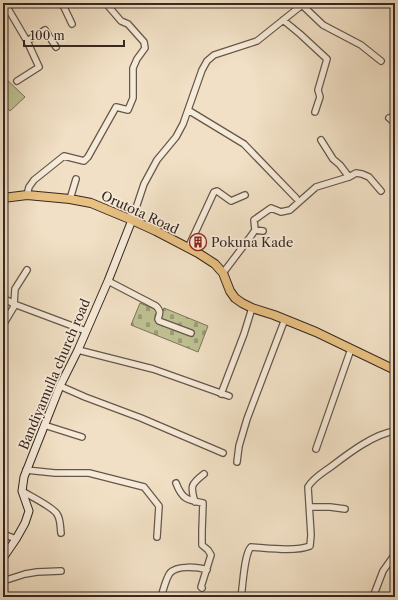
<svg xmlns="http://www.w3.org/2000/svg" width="398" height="600" font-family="'Libre Caslon Text',serif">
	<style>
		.green { fill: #bec192; stroke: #7b745a }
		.cemetery { fill: url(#cemetery-stones); stroke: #7b745a }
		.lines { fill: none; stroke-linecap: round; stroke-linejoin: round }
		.street-casing { stroke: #66564a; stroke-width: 8 }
		.secondary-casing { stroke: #382821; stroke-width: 9 }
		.primary-casing { stroke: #382821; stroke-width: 10 }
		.street { stroke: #f6ebd9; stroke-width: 5.5 }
		.secondary { stroke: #f6ebd9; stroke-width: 7 }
		.primary { stroke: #e8c082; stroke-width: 8 }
		.labels { text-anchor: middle; stroke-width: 3.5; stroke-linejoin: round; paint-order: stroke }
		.street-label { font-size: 13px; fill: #382821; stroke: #f6ebd9 }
		.poi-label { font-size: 13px; fill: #382821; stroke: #f6ebd9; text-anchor: start }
	</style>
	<defs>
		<pattern id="cemetery-stones" width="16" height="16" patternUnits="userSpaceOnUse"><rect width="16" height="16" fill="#bec192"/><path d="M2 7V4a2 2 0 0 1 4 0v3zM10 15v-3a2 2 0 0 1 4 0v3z" fill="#9b9d77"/></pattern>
	</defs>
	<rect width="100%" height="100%" fill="#f1e0c5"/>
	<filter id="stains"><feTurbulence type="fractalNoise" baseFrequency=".005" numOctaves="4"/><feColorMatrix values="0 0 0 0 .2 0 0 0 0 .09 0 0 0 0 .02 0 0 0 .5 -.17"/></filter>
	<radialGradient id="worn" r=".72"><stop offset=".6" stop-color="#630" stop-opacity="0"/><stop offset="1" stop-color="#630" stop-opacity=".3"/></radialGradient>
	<path class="green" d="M3,76L25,97L10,111L3,104Z"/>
	<path class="cemetery" d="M140,303L162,312L164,308L208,326L198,352L131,325Z"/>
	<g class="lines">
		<g class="street-casing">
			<path id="street" d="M62,3L72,24
				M302,5L323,25L361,45L381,61
				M7,7L27,41L39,67L17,81
				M3,8L14,3
				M283,20L300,34L327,59L318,90L320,97L315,112
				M27,41L45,30L56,47
				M188,110L244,144L296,198
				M389,118L395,123
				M321,140L333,159L340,165L349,177
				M27,195L29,187L34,180L64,156L84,161L88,157L116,107L128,110L133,98V68L137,59L145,48L144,42L128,24L121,21L109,7L113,3
				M70,199L76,179
				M132,220L144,184L157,160L176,137L183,124L202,70L207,61L214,55L257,41L302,5L307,3
				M255,230L263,231
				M188,248L214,192L217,191L231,201L245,195
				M27,270L15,289L14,304L86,331
				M223,273L251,236L255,230L254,220L271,208L281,212L290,210L316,187L349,177L356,173L362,174L369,177L381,191
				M108,281L156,306C161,311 160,313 158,319L159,321L191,333
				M3,298L14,304
				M3,325L15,305
				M78,350L153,369L229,396
				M60,386L85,397L141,418L223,453
				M221,394L244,334L252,308
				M44,425L82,437
				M316,449L351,349
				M237,462L239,446L247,419L285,319
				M26,470L55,473H89L144,487L159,506L157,537
				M176,483C182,499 187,500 203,503L202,531V545L208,550L211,555L201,587L202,588
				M22,491C30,496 53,507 57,514C61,520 60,527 61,533
				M195,502C190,486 191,484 204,474
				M310,507H330L345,509
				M3,534L16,539
				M3,581L25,574L37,572L61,571
				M161,597C163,591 166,578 170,573C177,565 198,567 207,570
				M241,597C243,586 244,554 251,547C267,548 295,552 310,546L311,535L308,487C313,478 324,472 332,466C349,453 374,434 395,431
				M373,597L383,571L395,554"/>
		</g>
		<g class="secondary-casing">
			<path id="secondary" d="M3,558L16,539L25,523L29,511L22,491L24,477L60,386L78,350L108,281L132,220"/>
		</g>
		<g class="primary-casing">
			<path id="primary" d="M3,198L27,195L70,199L91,203L132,220L156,231L198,253L215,264L223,273L230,291L235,298L242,303L252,308L274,315L316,332L395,370"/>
		</g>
		<use href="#street" class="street"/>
		<use href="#secondary" class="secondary"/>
		<use href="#primary" class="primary"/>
	</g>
	<defs>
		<g id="building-ring" transform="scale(0.9)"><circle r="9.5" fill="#f6ebd9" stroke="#8f2418" stroke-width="1.5"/><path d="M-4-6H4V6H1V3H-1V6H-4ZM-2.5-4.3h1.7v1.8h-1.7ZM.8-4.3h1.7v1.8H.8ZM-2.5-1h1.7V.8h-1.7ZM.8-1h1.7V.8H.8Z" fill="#8f2418"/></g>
	</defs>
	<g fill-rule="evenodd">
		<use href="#building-ring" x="198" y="242"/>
	</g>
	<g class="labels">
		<g class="street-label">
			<text transform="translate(140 212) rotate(25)" y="5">Orutota Road</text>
			<text transform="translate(54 374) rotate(-67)" y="5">Bandiyamulla church road</text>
		</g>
		<g class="poi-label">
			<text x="211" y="247">Pokuna Kade</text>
		</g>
	</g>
	<rect width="398" height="600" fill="none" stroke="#f1e0c5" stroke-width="16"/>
	<rect x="4" y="4" width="390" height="592" fill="none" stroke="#382821" stroke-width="2"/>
	<rect x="8" y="8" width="382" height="584" fill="none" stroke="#382821"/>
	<path d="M24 40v6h100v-6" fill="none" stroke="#382821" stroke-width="2"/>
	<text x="30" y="40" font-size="12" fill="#382821" stroke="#f6ebd9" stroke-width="3" paint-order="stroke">100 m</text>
	<rect width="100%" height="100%" filter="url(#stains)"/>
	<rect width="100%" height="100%" fill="url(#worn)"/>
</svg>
